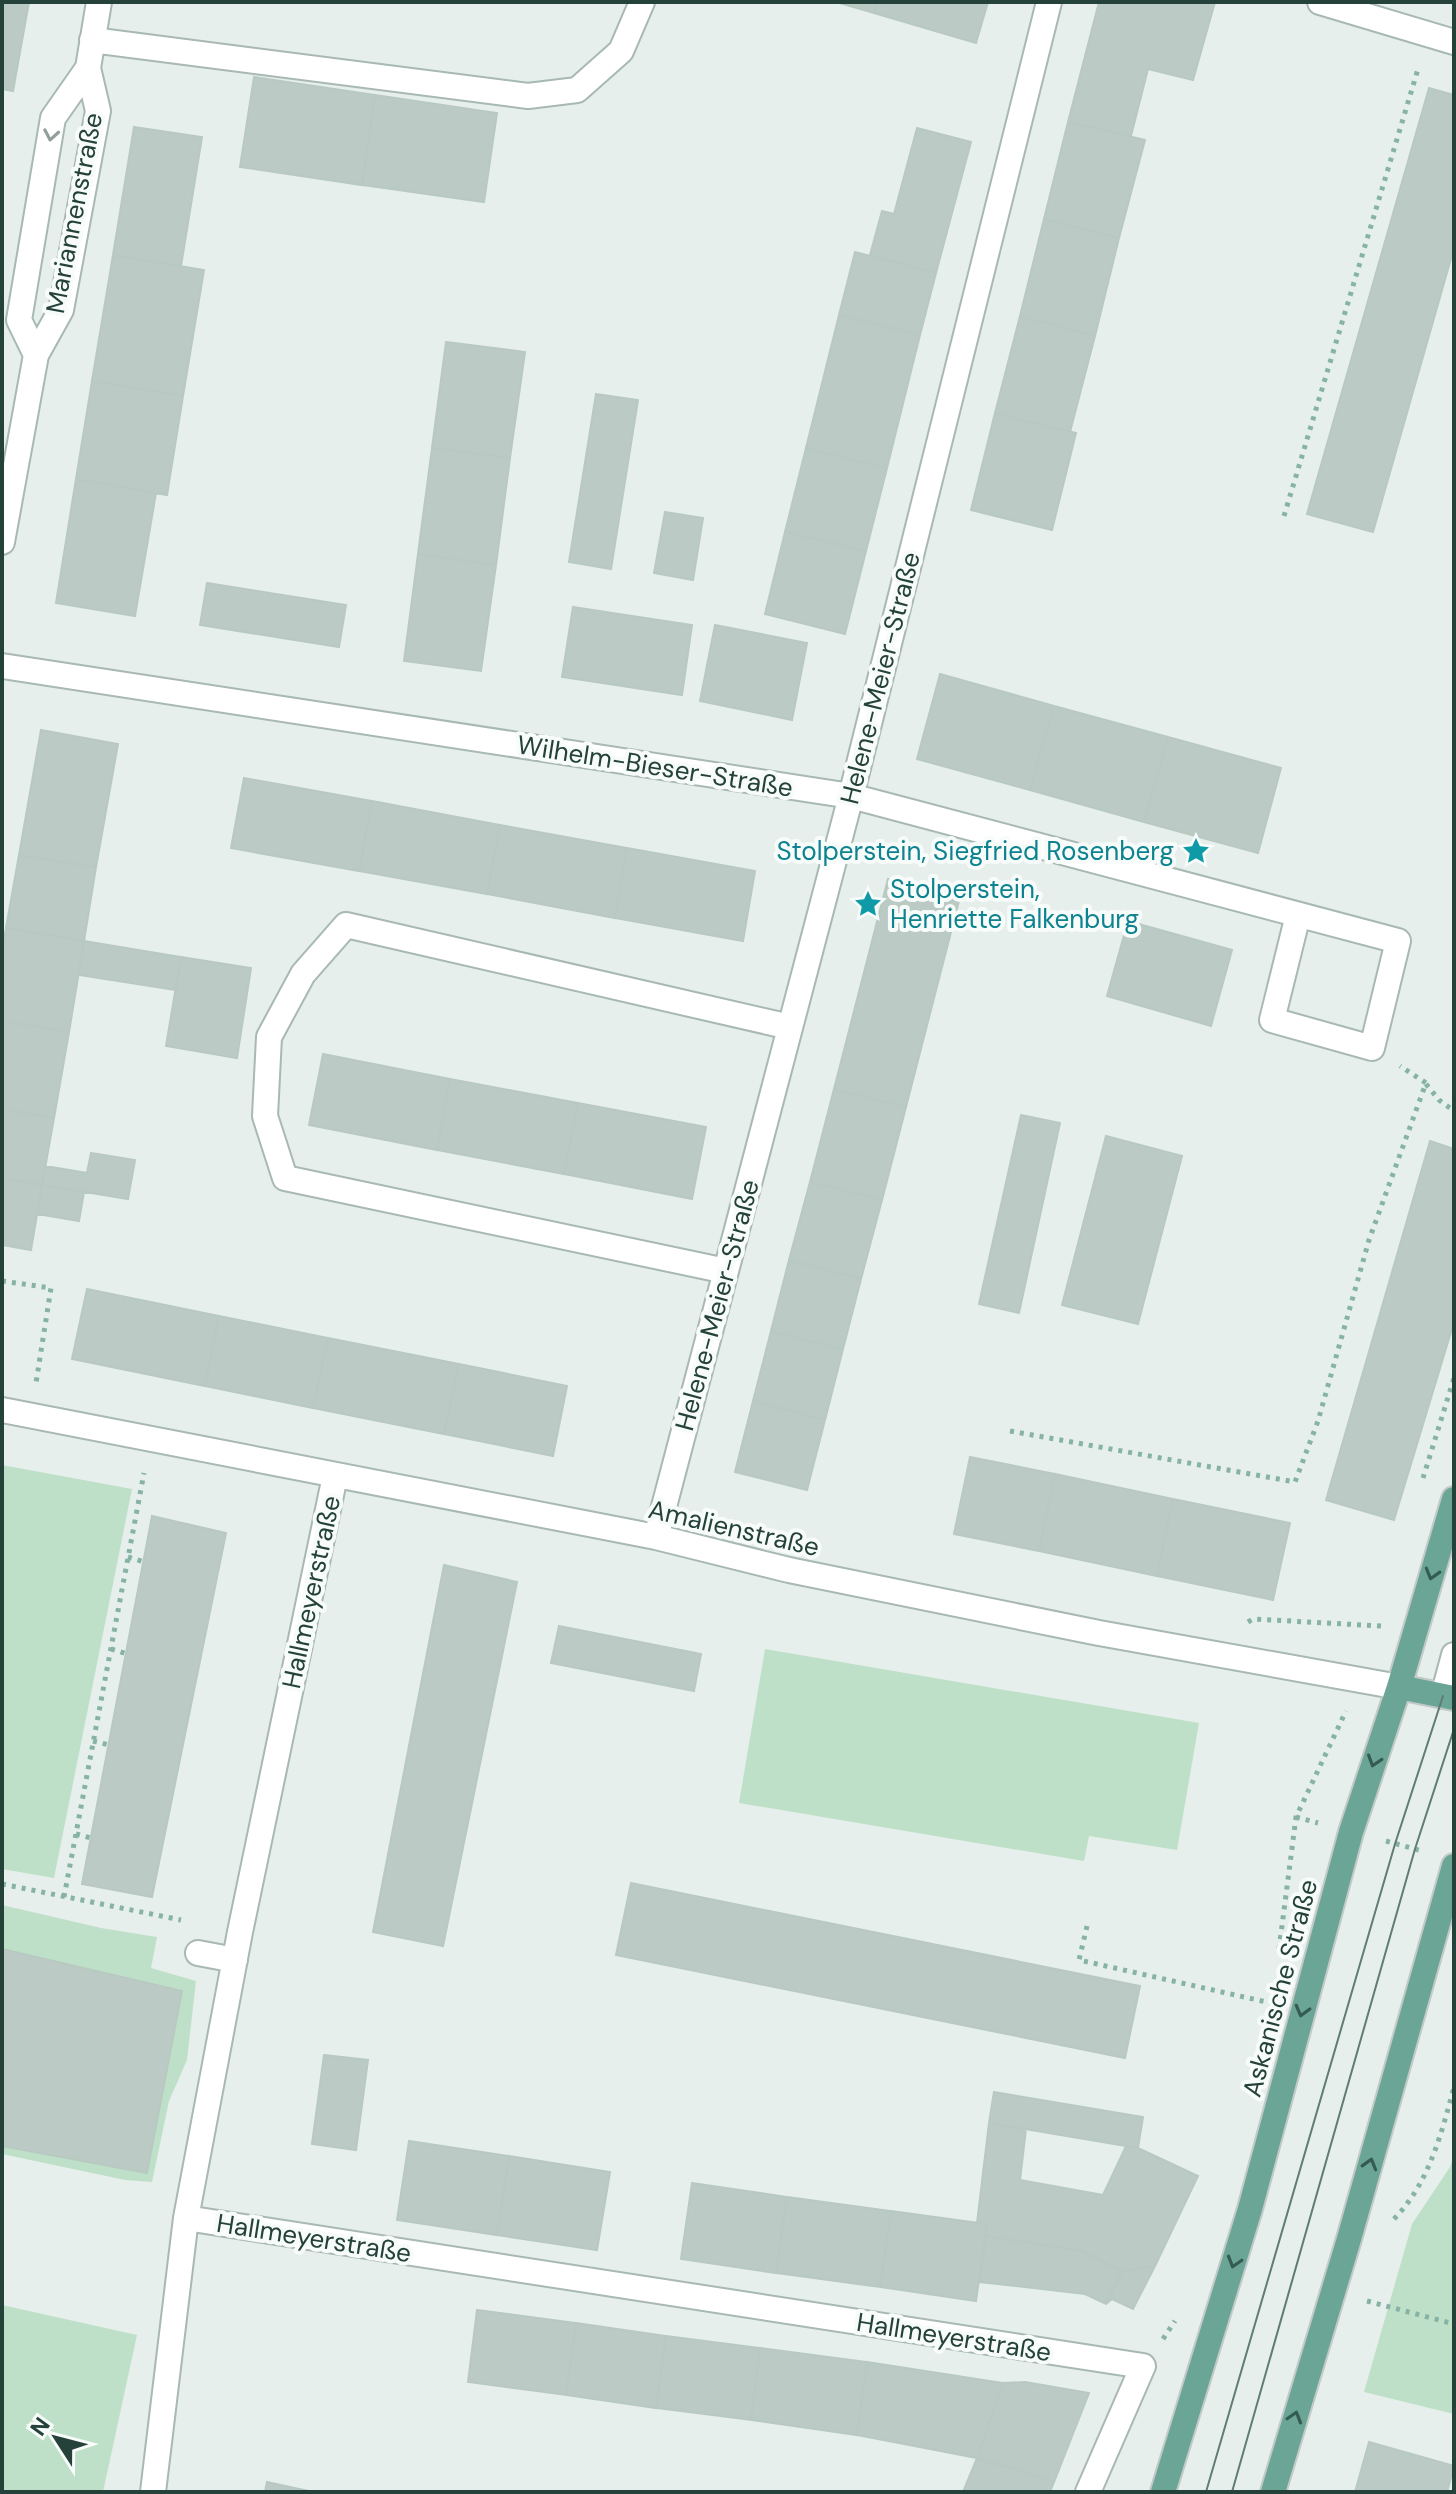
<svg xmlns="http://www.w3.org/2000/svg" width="1456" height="2494" font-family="'DM Sans',sans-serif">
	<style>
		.green { fill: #bfe0c8 }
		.building { fill: #bbcac4; stroke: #b8c9c2; stroke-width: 2 }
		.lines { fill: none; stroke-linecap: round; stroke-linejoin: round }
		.minor-casing { stroke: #a8b8b2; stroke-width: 28 }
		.major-casing { stroke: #c2cac8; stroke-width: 28 }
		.path { stroke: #86b3a5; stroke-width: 5; stroke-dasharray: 4 6; stroke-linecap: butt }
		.minor { stroke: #fff; stroke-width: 24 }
		.major { stroke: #6aa596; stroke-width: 24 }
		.tram { stroke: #5f7d75; stroke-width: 2 }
		.oneway { stroke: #92a09c }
		.oneway2 { stroke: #365b51 }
		.labels { text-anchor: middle; stroke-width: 8; stroke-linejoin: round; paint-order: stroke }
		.street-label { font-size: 26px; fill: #24423a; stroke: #f7fbf9 }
		.culture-label { font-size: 26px; fill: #0d838f; stroke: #f7fbf9; text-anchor: end }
	</style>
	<rect width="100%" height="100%" fill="#e6efeb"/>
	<path class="green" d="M2,1465L132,1489L54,1878L2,1869Z
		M765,1649L1199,1723L1177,1850L1089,1836L1084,1861L739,1803Z
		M2,1905L101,1928L157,1937L151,1968L196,1981L187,2060L169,2101L152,2182L125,2180L2,2154Z
		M1454,2156V2414L1364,2392L1412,2224L1450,2167Z
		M2,2305L137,2335L103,2492H2Z"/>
	<path class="building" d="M2,2H29L13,91L2,89Z
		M836,2H877L874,13Z
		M877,2H988L976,43L874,13Z
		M1099,2H1215L1193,80L1148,69L1131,136L1068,122Z
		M254,77L375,95L362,185L240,167Z
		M1429,88L1454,95V248L1373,532L1307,514Z
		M375,95L497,113L484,202L362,185Z
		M1068,122L1145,140L1119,238L1044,219Z
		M134,127L202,137L181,266L113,255Z
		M917,128L971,142L936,273L870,255L882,211L894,214Z
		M1044,219L1119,238L1095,336L1020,316Z
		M855,252L936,273L920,335L839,315Z
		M113,255L204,270L183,396L92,381Z
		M839,315L920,335L887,468L806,448Z
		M1020,316L1095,336L1070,432L995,413Z
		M446,342L525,352L510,458L432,448Z
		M92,381L183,396L167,495L76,479Z
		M596,394L638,400L611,569L569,562Z
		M995,413L1076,433L1052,530L971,510Z
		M432,448L510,458L496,565L418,554Z
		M806,448L887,468L866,551L785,532Z
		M76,479L156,493L135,616L56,603Z
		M665,512L703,518L693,580L654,573Z
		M785,532L866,551L845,634L765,614Z
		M418,554L496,565L481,671L404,661Z
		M207,583L346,605L339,647L200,625Z
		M573,607L692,625L682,695L562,677Z
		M715,625L807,643L792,720L700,701Z
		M940,674L1054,706L1030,790L917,759Z
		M1054,706L1168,737L1144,822L1030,790Z
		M41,730L118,744L96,867L19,855Z
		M1168,737L1281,768L1258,853L1144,822Z
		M244,778L372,801L359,871L231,848Z
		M372,801L500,825L487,894L359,871Z
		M500,825L627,848L615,918L487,894Z
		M627,848L755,871L743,941L615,918Z
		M19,855L96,867L84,941L6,928Z
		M888,879L960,897L906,1107L834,1089Z
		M1128,921L1232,950L1211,1026L1107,996Z
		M6,928L84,941L69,1032L2,1021V952Z
		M84,941L181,957L176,990L79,975Z
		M181,957L251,968L237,1058L166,1046Z
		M2,1021L69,1032L54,1118L2,1109Z
		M323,1054L450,1079L437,1150L309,1125Z
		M450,1079L578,1103L564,1174L437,1150Z
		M834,1089L906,1107L882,1200L810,1182Z
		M578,1103L706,1127L692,1199L564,1174Z
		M2,1109L54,1118L42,1185L2,1178Z
		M1021,1115L1060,1123L1019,1313L979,1304Z
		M1106,1136L1182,1156L1138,1324L1062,1305Z
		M1430,1141L1454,1149V1322L1394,1520L1326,1500Z
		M91,1153L135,1160L128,1199L42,1185L45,1166L87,1173Z
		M2,1178L42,1185L31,1250L2,1245Z
		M810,1182L882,1200L861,1279L789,1260Z
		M42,1185L84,1192L79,1221L37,1214Z
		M789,1260L861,1279L843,1349L771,1331Z
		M87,1289L219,1316L205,1386L72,1359Z
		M219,1316L328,1338L313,1408L205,1386Z
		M771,1331L843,1349L825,1420L753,1401Z
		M328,1338L459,1364L444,1434L313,1408Z
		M459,1364L567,1386L553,1456L444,1434Z
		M753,1401L825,1420L807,1490L735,1472Z
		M970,1457L1055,1474L1039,1551L954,1534Z
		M1055,1474L1173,1499L1157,1576L1039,1551Z
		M1173,1499L1290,1523L1273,1600L1157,1576Z
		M152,1516L226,1533L152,1897L82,1884Z
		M444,1565L517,1582L443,1946L373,1932Z
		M559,1626L701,1654L694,1691L551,1663Z
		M631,1883L1140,1986L1125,2058L616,1955Z
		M2,1949L182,1991L147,2173L2,2146Z
		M324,2055L368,2060L356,2150L312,2144Z
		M994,2092L1143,2117L1138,2148L989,2123Z
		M989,2123L1026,2129L1020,2180L1103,2195L1126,2146L1138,2148L1198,2176L1155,2266L1122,2271L1081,2251L986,2236L987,2224L977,2223Z
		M409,2141L509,2156L497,2235L397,2220Z
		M509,2156L610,2172L597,2250L497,2235Z
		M692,2183L787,2197L776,2273L681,2259Z
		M787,2197L891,2211L880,2287L776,2273Z
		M891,2211L987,2224L976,2301L880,2287Z
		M986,2236L1081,2251L1122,2271L1106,2304L1085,2294L980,2282Z
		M1155,2266L1133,2309L1112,2299L1106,2304L1122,2271Z
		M477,2310L576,2323L566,2395L468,2382Z
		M576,2323L666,2336L656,2408L566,2395Z
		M666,2336L760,2348L751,2420L656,2408Z
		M760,2348L867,2362L857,2435L751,2420Z
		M867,2362L1003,2383L977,2458L857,2435Z
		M1025,2382L1089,2393L1054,2482L977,2458L1003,2383Z
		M1369,2442L1454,2466L1447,2492H1355Z
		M977,2458L1054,2482L1050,2492H963Z
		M267,2482L313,2492H265Z"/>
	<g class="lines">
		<g class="minor-casing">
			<path id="minor" d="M1320,2L1454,42
				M92,40L528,96L577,90L621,51L642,2
				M36,355L19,320L53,118L88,68
				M2,542L36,355L61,310L98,111L88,68L99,2
				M2,666L851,796L1398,941L1372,1048L1272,1020L1298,915
				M726,1271L285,1178L265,1116L269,1037L303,974L346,925L790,1027
				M2,1410L656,1537L789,1570L1099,1633L1399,1687
				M656,1537L851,796L1049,2
				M1443,1696L1454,1655
				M198,1953L235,1960
				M186,2218L1143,2366L1088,2492
				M153,2492L186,2218L240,1932L335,1476"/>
		</g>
		<g class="major-casing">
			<path id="major" d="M1399,1687L1454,1698
				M1163,2492L1250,2209L1351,1832L1399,1687L1454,1499
				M1273,2492L1349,2239L1454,1866"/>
		</g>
		<path class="path" d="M1284,516L1418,69
			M1426,1084L1439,1100L1454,1111
			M2,1281L51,1288L36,1383
			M1010,1431L1295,1482L1318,1421L1369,1240L1426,1083L1400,1066
			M1423,1478L1454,1378
			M128,1557L144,1562
			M1248,1622L1253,1619L1381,1626
			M111,1649L127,1654
			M93,1741L109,1745
			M1296,1817L1318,1823
			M76,1834L91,1838
			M1386,1841L1422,1851
			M2,1884L181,1920
			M64,1897L144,1473
			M1087,1926L1079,1960L1271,2003
			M1279,1949L1296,1817L1346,1711
			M1394,2219C1429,2183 1441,2135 1454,2087
			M1367,2301L1454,2324
			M1163,2339L1175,2321"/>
		<use href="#minor" class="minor"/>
		<use href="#major" class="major"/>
		<path class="tram" d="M1206,2492L1395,1844L1443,1696
			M1232,2492L1415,1849L1454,1729"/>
	</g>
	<defs><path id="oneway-chevron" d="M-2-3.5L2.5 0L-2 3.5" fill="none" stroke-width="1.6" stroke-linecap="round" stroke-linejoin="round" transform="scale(2)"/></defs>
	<use class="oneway" href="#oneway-chevron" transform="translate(51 135) rotate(100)"/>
	<g class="oneway2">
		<use href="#oneway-chevron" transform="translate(1432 1574) rotate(106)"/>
		<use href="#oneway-chevron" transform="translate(1374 1761) rotate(108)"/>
		<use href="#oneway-chevron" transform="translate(1302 2011) rotate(105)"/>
		<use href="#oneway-chevron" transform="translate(1370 2164) rotate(-74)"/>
		<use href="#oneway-chevron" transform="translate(1234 2262) rotate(107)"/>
		<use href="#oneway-chevron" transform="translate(1295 2417) rotate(-73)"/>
	</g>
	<defs>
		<g id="sight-bare" transform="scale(2.16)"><path d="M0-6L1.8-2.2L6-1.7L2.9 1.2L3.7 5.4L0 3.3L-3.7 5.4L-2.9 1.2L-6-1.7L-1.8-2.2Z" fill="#0f9aa8" stroke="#f7fbf9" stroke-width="2.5" paint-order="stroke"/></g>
	</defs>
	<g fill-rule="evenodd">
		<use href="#sight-bare" x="1196" y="851"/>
		<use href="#sight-bare" x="868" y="904"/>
	</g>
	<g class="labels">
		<g class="street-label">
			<text transform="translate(74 213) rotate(-79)" y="9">Mariannenstraße</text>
			<text transform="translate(880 678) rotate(-76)" y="9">Helene-Meier-Straße</text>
			<text transform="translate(655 766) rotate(9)" y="9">Wilhelm-Bieser-Straße</text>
			<text transform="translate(717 1305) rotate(-75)" y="9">Helene-Meier-Straße</text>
			<text transform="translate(734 1528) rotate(13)" y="9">Amalienstraße</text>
			<text transform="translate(311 1592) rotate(-78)" y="9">Hallmeyerstraße</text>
			<text transform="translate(1280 1988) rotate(-75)" y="9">Askanische Straße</text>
			<text transform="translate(314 2238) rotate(9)" y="9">Hallmeyerstraße</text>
			<text transform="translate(954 2337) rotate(9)" y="9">Hallmeyerstraße</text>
		</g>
		<g class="culture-label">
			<text x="1174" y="860">Stolperstein, Siegfried Rosenberg</text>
			<text x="890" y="898" text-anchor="start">Stolperstein,<tspan x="890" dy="30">Henriette Falkenburg</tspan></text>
		</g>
	</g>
	<rect width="1456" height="2494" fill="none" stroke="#24423a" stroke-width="8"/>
	<g transform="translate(56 2438) rotate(306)" stroke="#f7fbf9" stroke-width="6" paint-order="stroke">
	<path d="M0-6L14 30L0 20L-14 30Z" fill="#24423a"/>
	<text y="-12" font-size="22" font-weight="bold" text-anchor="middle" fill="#24423a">N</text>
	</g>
</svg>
